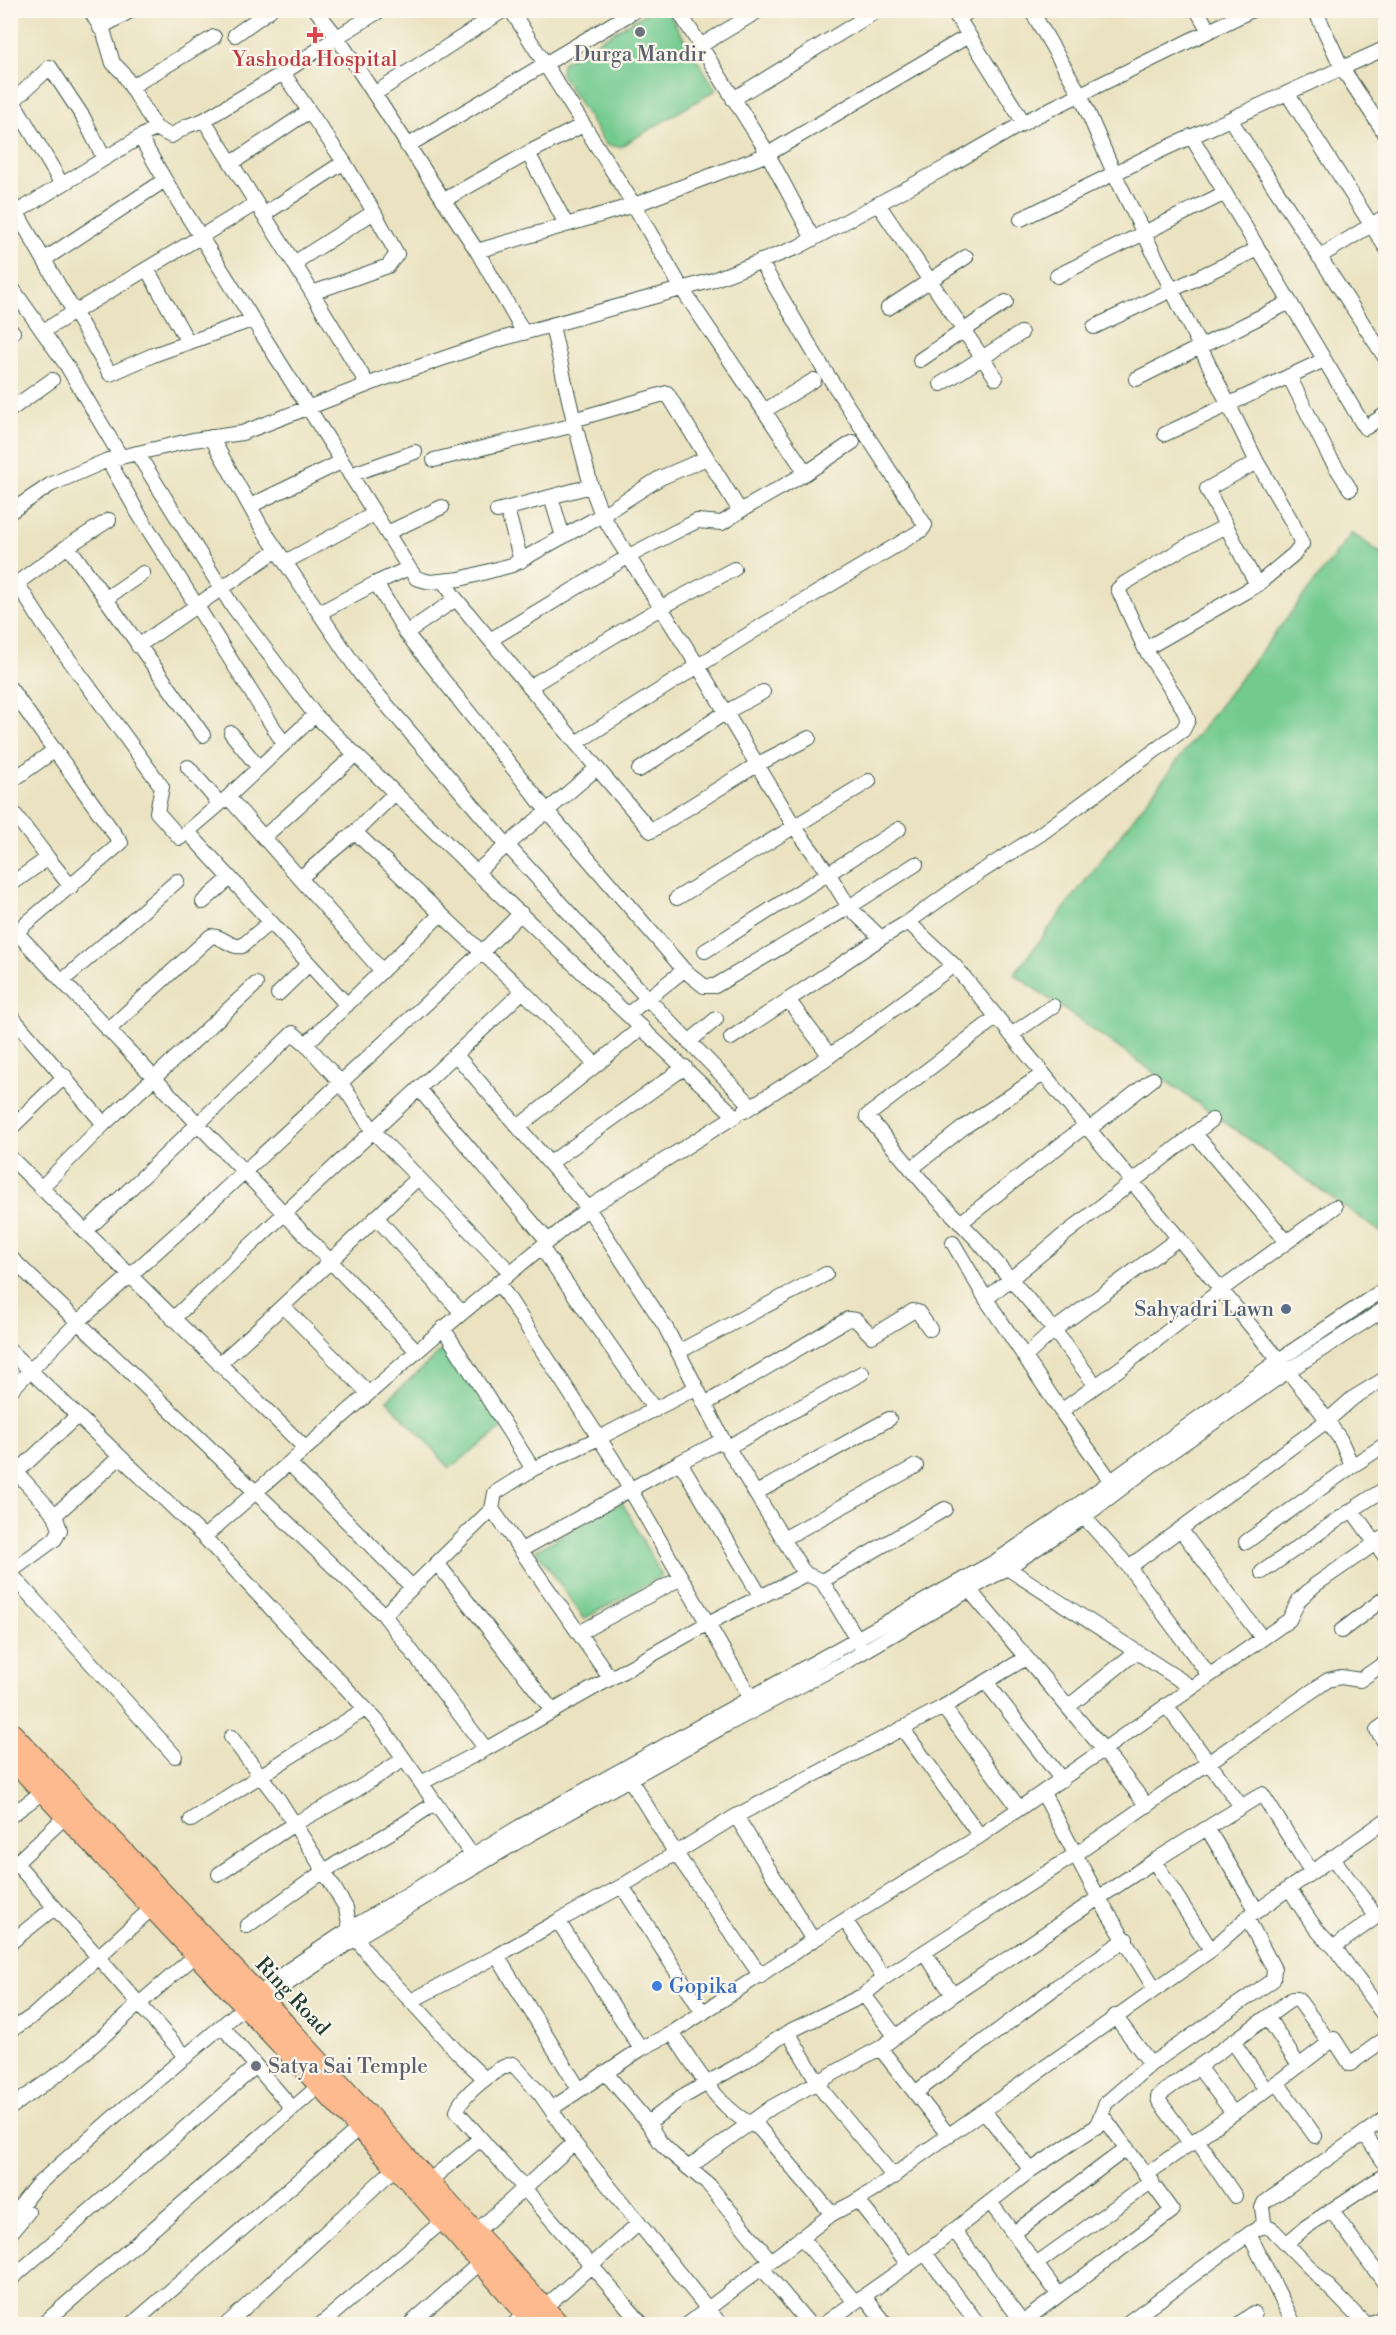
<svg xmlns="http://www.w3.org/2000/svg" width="1396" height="2335" font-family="'Libre Bodoni',serif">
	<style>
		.green { fill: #73ca8f; stroke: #498462; stroke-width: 1.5 }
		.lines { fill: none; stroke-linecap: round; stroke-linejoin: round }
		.minor-casing { stroke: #3d5649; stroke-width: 16 }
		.highway-casing { stroke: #3d5649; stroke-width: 22 }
		.minor { stroke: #fff; stroke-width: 14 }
		.highway { stroke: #fcba8e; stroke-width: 20 }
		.worship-dot { fill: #6b7280; stroke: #fbf7ec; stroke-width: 2 }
		.health-dot { fill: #e0444e; stroke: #fbf7ec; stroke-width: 2 }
		.service-dot { fill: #5c6f8a; stroke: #fbf7ec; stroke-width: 2 }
		.shop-dot { fill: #3f7fe0; stroke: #fbf7ec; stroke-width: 2 }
		.labels { text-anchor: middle; stroke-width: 4.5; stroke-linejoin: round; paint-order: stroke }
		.worship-label { font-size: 21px; fill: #5b616d; stroke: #fbf7ec }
		.health-label { font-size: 21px; fill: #be3a42; stroke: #fbf7ec }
		.service-label { font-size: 21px; fill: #4e5e75; stroke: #fbf7ec; text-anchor: end }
		.shop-label { font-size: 21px; fill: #366cbe; stroke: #fbf7ec; text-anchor: start }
		.street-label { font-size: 21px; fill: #1f3d34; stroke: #fbf7ec }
	</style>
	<rect width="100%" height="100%" fill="#fbf7ec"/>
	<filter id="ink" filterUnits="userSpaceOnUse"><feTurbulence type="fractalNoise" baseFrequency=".0167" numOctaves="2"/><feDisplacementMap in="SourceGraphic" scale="12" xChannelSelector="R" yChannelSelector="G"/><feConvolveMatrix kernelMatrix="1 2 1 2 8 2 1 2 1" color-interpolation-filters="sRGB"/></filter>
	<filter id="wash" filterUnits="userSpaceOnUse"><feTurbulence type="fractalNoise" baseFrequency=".008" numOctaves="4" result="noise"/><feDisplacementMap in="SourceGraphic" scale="24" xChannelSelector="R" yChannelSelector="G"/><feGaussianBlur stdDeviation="1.35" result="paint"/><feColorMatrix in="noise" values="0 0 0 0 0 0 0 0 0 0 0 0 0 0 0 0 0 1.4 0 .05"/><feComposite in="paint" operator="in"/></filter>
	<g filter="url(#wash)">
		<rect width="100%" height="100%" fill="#eae2c0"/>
		<path class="green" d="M649,11H667L716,90L620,147L606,145L561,74L562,63Z
			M1352,533L1385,556V1235L1014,974Z
			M448,1345L504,1427L450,1468L387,1400Z
			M622,1502L662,1576L584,1619L536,1550Z"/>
	</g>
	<g filter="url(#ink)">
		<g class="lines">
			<g class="minor-casing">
				<path id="minor" d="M90,10L104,33L113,63L123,73L156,128
					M381,10L337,37L477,251L524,333
					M511,10L634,205L682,289L806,473L740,511L667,393L573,420
					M678,10L764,147L813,239
					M953,10L1024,123
					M1197,10L1209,31
					M1315,10L1342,68L1386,135
					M958,19L971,10
					M100,28L132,10
					M235,35L270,10
					M700,46L760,10
					M283,73L337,37L316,10
					M131,87L214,37
					M1287,93L1386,248
					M374,94L504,10
					M733,99L878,10
					M13,101L61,183
					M10,104L50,67L83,117L104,158
					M1230,119L1386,359
					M1191,136L1365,428L1386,414
					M140,137L156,128L171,136L187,126L204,120L294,263L374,212L344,162L283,73L204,120
					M407,146L636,10
					M528,153L566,224
					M232,163L309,111
					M444,200L528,153L583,125
					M10,201L110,374L153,355L252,320
					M878,204L996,378
					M17,212L140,137L165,180
					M263,215L344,162
					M1021,219L1162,150L1386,48
					M477,251L634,205L768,154L968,36
					M1319,257L1386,216
					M45,259L165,180L409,568L376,583
					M294,263L368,385
					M147,269L188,342
					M1057,276L1225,193
					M10,285L67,366L121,457
					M312,293L388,266L397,254L374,212
					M888,308L966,257
					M552,326L573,417L591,486L602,515L698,666L794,826L828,873L849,907L881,938L908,922L954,965L1319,1409L1340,1439L1352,1466L1386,1444
					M1094,327L1258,249
					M43,331L255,204
					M10,333L13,332
					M920,360L1006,302
					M1289,376L1329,456L1350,489
					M1136,379L1290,302
					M941,384L1021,333
					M10,410L52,380
					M764,411L814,380
					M1165,434L1324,360
					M211,437L262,528L361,675L507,845L647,998L752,1106
					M137,453L231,604L315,715L476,872L735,1116L588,1208L456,1055
					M108,460L138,513L284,744
					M434,460L575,425
					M1257,462L1292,522L1302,544L1294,554L1257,585
					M806,473L853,442
					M350,475L415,452
					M551,497L563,537
					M250,506L341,462
					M507,509L521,561
					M497,511L591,486
					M10,512L50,485L108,460L193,440L242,433L380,380L497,340L710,281L798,247L952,164L1032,118L1252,10
					M387,533L442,507
					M68,546L109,520
					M285,562L374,514
					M409,568L416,578L430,582L460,579L512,565L602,515L660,478L707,458
					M443,581L456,599L597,768L476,872
					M105,599L143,573
					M319,613L376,583L406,633L547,811L684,970L704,986H715L849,907L916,864
					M406,633L456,599
					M490,640L629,556L673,533L697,521L722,523L740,511
					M138,646L277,550
					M1145,649L1118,589L1125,583L1185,547L1226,526
					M529,687L662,607L734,569
					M10,688L121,843L16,932
					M231,733L259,768
					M203,735L68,546L17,583L43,624L162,787L157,812L180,838L228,797L382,971
					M576,743L768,622L922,530L925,525L823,368L760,261
					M188,767L220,804
					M597,768L651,831L758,764L809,738
					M639,770L726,712L763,692
					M10,782L55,750
					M395,793L355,832L441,914L306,1044L341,1083L374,1132L510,1272
					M228,797L315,715
					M10,808L48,858L10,885
					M188,832L347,1005
					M264,837L355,755
					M48,858L71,887
					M300,878L355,832
					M677,898L869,781
					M203,902L230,878
					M908,922L963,883L1039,835L1183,730L1188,720L1183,708L1145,649L1257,585L1207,489L1257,462L1114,173L1080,94L1031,10
					M10,935L16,932L197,1123L417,1351
					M705,951L899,829
					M62,981L177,881
					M523,991L596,1065L642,1027
					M278,994L309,964
					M789,1001L830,1056
					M628,1014L684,970
					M12,1017L104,1124L256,984
					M997,1017L867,1116L930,1191L978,1241L1054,1330L1096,1386
					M108,1030L211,936C223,936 230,948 242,946L270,922
					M1011,1035L1053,1006
					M731,1038L881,938
					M689,1042L716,1019
					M419,1089L548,1241
					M744,1111L824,1060L954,965
					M518,1127L596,1065
					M10,1129L65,1076
					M1088,1130L1153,1079
					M1195,1134L1287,1242
					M10,1157L305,1448
					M550,1163L685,1067
					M911,1169L964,1127L1043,1074
					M41,1188L104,1124
					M376,1217L462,1313
					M960,1223L1085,1126
					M85,1232L293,1033L306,1044
					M953,1243L986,1299L1061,1411
					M541,1247L655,1410
					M10,1257L384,1615L486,1749
					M498,1282L612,1458L756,1707
					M986,1299L1064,1235L1212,1120
					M284,1307L368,1393
					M173,1319C288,1208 407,1101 523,991L441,914
					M10,1351L204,1537
					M678,1352L826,1274
					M1026,1356L1054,1330L1179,1238
					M219,1364C287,1304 352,1240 418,1178
					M10,1391L78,1322L192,1220L482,952L521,913
					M705,1404L848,1319L856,1320L872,1336L913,1311L918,1312L930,1329
					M728,1447L862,1373
					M680,1462L723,1440
					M289,1463L412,1587
					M10,1465L55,1515L60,1530L55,1539L10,1572
					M533,1469L599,1438L696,1388
					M17,1472L77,1416
					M1110,1480L1061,1411L1122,1367L1222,1289L1335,1207
					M1386,1488L1352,1510L1386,1558
					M756,1493L889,1419
					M492,1509L610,1678
					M55,1515L120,1457
					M1084,1517L1129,1567L1209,1675
					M1180,1529L1262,1638
					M783,1539L916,1466
					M1246,1542L1352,1466
					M521,1550L680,1462L761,1597
					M437,1563L552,1710
					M1001,1564L1191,1687
					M1129,1567L1328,1420L1353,1398L1386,1378
					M1262,1572L1352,1510
					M10,1573L175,1756
					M822,1581L945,1509
					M965,1585L1104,1750L1147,1806
					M384,1615L492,1509L495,1493L533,1469L443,1328
					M1341,1631L1386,1597
					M579,1633L681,1578
					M986,1682L1062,1780
					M1166,1705L1241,1806
					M943,1707L1019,1808
					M1068,1707L1136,1652
					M1386,1723L1377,1730L1386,1745
					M902,1728L980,1836
					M231,1737L279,1800L324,1871L346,1908L350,1929L356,1938L378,1967L411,2001L497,1956
					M626,1773L675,1852L761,1976
					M421,1783L486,1749L708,1623L806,1574
					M1043,1793L1098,1897L1155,1989
					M10,1816L43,1792
					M736,1816L813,1940
					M191,1820L365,1709
					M1207,1828L1262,1794L1311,1871
					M1332,1857L1376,1916
					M477,1862L378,1722L204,1537L437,1334L588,1208L666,1328L723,1440L801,1568L806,1574L822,1581L862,1647
					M16,1863L66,1816
					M10,1868L16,1863L139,2004L196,1955
					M219,1874L294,1824L356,1790L404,1759
					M622,1886L703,2013
					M1289,1888C1303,1909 1314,1931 1334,1947L1386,2018
					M845,1920L884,1978
					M558,1921L622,1886L736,1816L943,1707L1026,1658
					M247,1926L324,1871L393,1831L435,1803
					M10,1943L54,1908
					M1334,1947L1386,1910
					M1211,1950L1154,1861L1207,1828L1257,1911
					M924,1952L953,1995
					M275,1992L356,1938L529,1835L728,1724L849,1660L1007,1568L1084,1517L1155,1463L1288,1371L1386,1308
					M864,1995L896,2037
					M411,2001L458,2053L485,2079
					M1115,2016L1151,2064L1273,1980L1274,1969L1247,1918
					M1268,2018L1299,2066
					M222,2026L256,2066
					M10,2031L34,2015L152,1908
					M788,2032L825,2094L894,2177
					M672,2033C696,2067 719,2112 759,2128L832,2214
					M1234,2043L1266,2090
					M880,2048L953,1995L1154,1861
					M1199,2068L1233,2113
					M605,2072L648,2123L681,2098L744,2062L788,2032L864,1995L884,1978L1076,1854L1328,1680L1341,1677L1360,1680L1386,1662
					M1277,2082L1315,2136
					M579,2089L497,1956L558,1921L641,2049
					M915,2093L1056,1987L1126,1939
					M10,2108L72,2064L139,2004L186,2057
					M551,2109L641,2049L672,2033L813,1940L980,1836L1289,1620L1299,1600L1315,1585L1386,1536
					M984,2111L1031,2170
					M648,2123L660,2142L672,2154L709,2185L770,2260
					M1096,2127L1106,2103L1151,2064
					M1364,2133L1386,2165
					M1197,2140L1235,2196
					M1191,2144L1159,2101L1158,2097L1162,2093L1292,1999H1297L1300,2002L1330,2043
					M688,2168L772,2107L880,2048L949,2136
					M1147,2174L1282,2079L1334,2039L1350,2064L1386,2038
					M429,2181L480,2139
					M859,2202L908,2264
					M990,2202L1059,2295
					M1331,2210L1386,2285
					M10,2219L36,2186L115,2116L287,1971L350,1929L519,1827L996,1561L1057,1520L1279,1360L1386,1288
					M1258,2228L1264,2222L1262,2208L1264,2203L1386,2118
					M954,2230L1024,2324
					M476,2232L574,2143
					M1014,2233L1127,2148
					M10,2234L28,2212
					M1249,2234L1294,2324
					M801,2237L855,2302
					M1286,2244L1306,2227L1386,2174
					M925,2253L978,2324
					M1036,2264L1152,2181
					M761,2267L809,2324
					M10,2280L256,2066L293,2109
					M864,2296L886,2324
					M544,2308L639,2223
					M43,2324L320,2085
					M132,2324L359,2128
					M227,2324L396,2167
					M321,2324L443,2221
					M410,2324L480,2263
					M514,2324L526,2314
					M642,2324L457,2111C460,2096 498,2066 513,2064L541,2095L574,2143L720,2324
					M688,2324L832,2214C863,2199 889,2181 915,2159L1211,1950L1247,1918L1386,1820
					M824,2324L925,2253L1031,2170L1106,2120L1172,2211L1020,2324
					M1126,2324L1249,2234C1258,2228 1264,2223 1274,2231L1365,2324
					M1239,2324L1254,2313
					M1370,2324L1386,2316"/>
			</g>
			<g class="highway-casing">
				<path id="highway" d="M10,1731L258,1994L559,2324
					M10,1757L396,2167L535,2324"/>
			</g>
			<use href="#minor" class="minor"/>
			<use href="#highway" class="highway"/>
		</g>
	</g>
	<g class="worship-dot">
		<circle cx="640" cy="32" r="6"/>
		<circle cx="256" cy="2066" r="6"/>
	</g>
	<path class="health-dot" d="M312 26h6v6h6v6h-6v6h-6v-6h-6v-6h6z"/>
	<circle class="service-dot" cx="1286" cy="1309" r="6"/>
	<circle class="shop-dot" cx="657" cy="1986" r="6"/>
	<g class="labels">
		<g class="worship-label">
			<text x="640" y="61">Durga Mandir</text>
			<text x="268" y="2073" text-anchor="start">Satya Sai Temple</text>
		</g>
		<g class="health-label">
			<text x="315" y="66">Yashoda Hospital</text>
		</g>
		<g class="service-label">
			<text x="1274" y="1316">Sahyadri Lawn</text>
		</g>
		<g class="shop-label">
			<text x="669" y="1993">Gopika</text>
		</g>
		<g class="street-label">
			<text transform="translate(293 1996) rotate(47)" y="7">Ring Road</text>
		</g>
	</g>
	<rect width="1396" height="2335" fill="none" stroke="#fbf7ec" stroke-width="36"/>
</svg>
